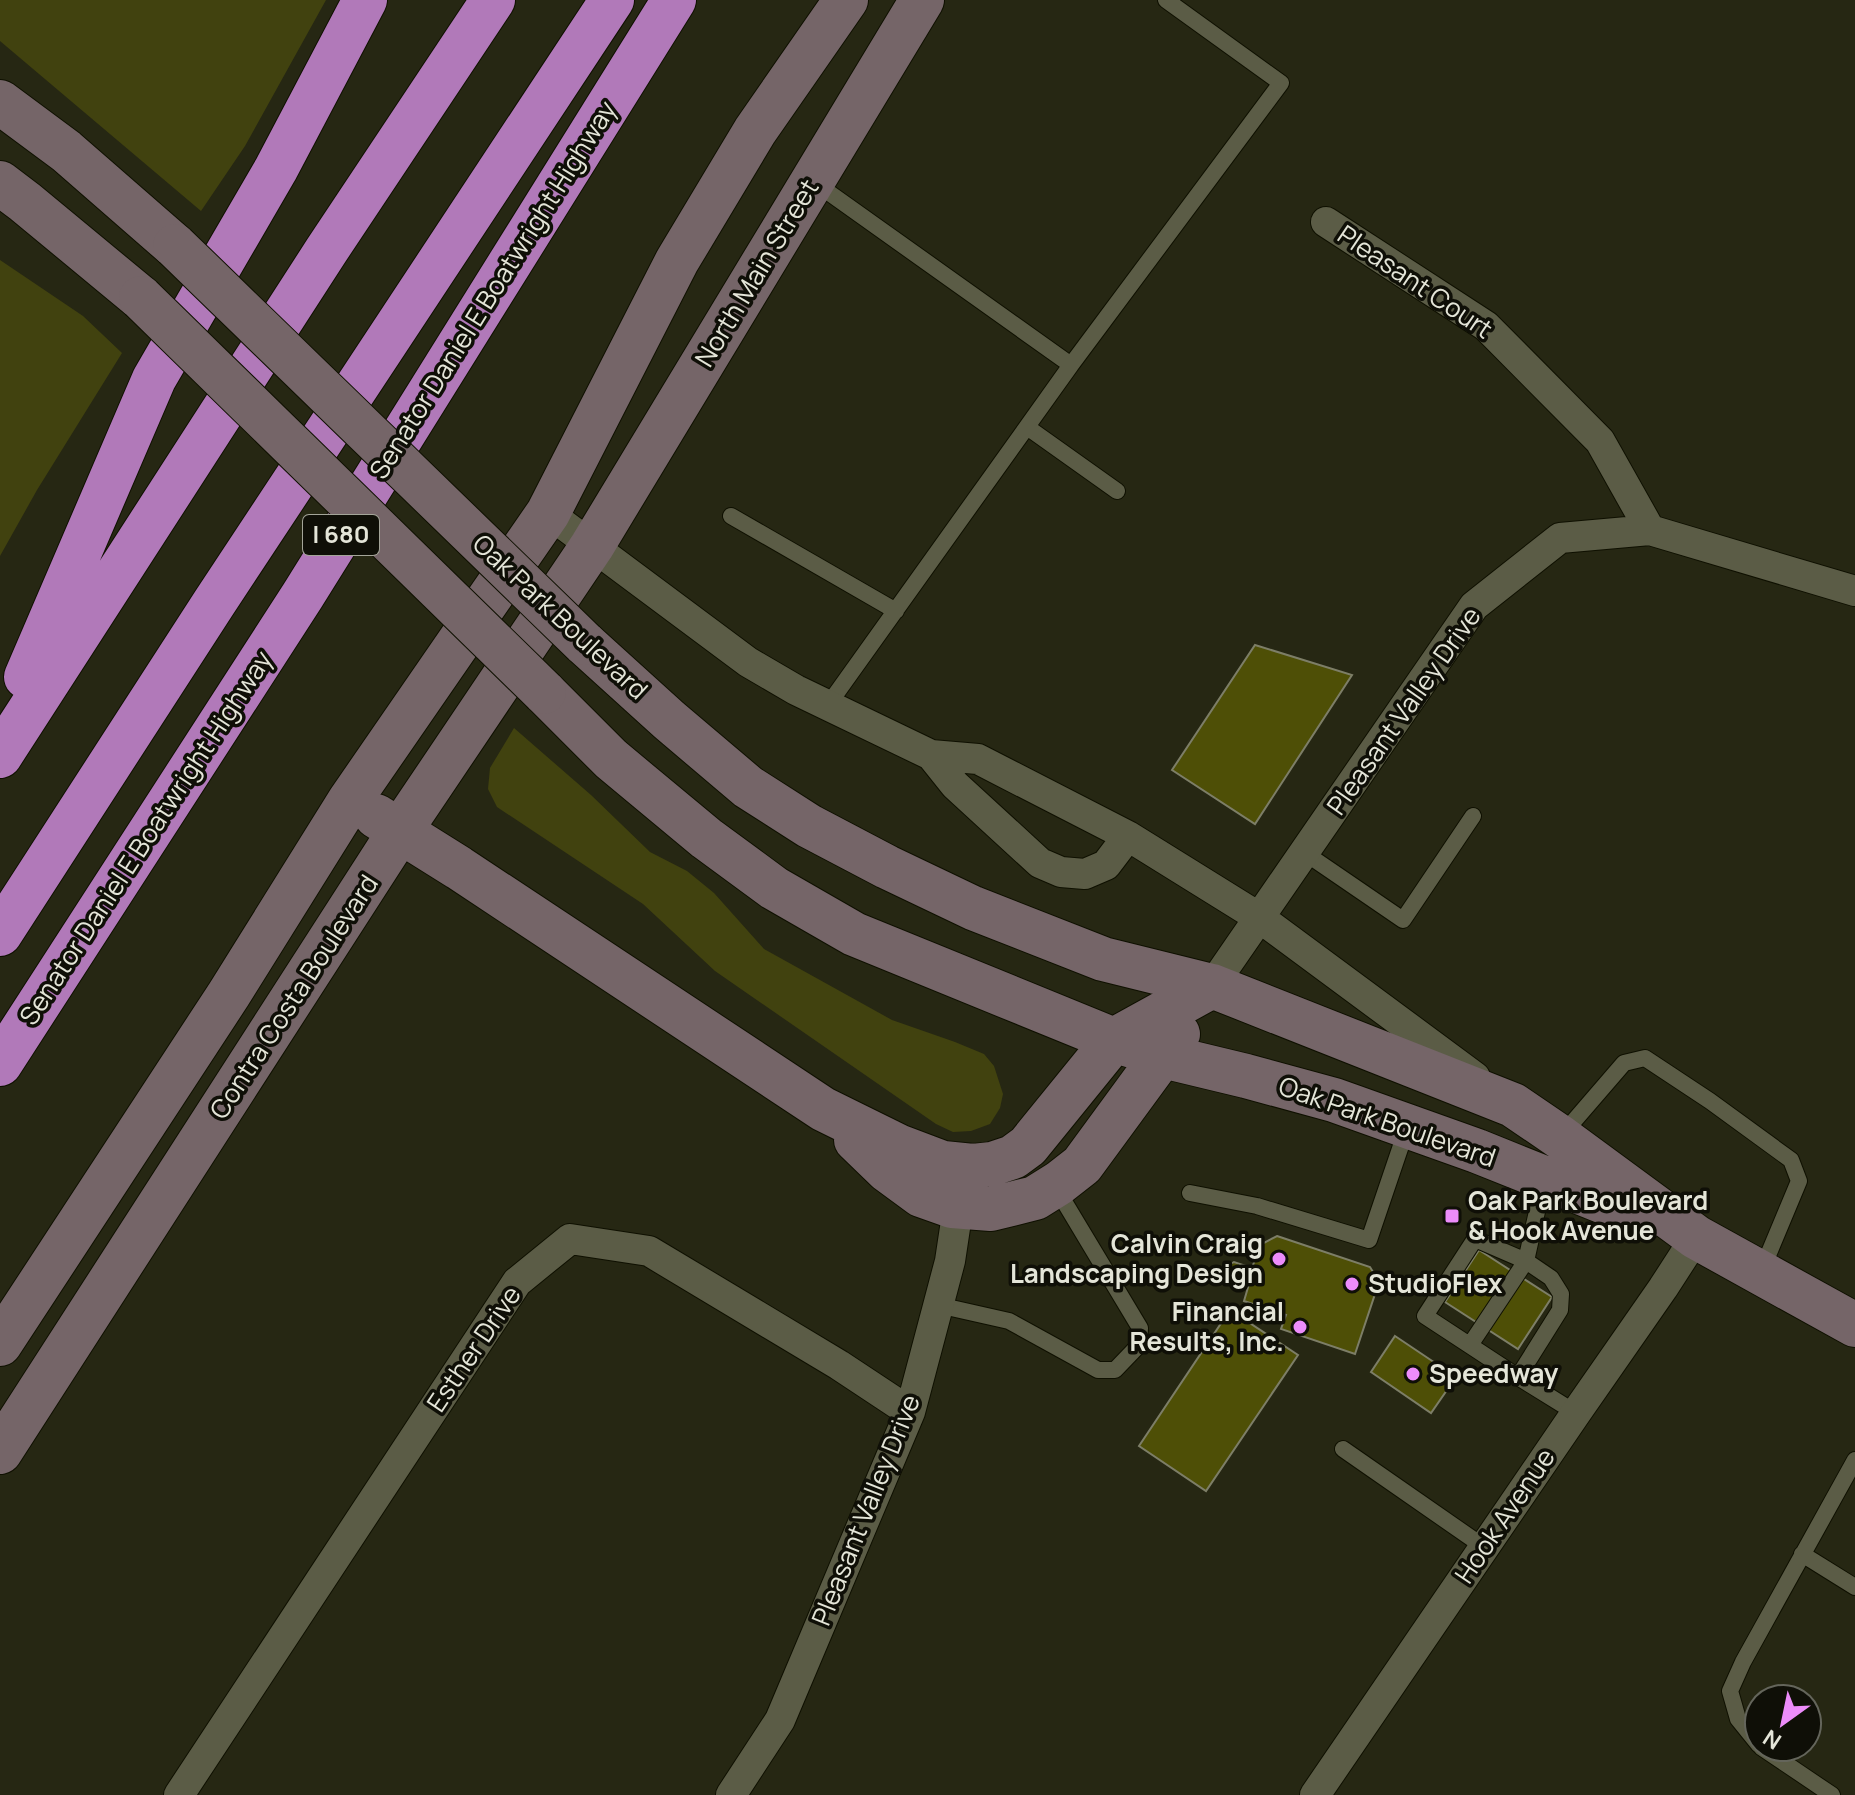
<svg xmlns="http://www.w3.org/2000/svg" width="1855" height="1795" font-family="Manrope,sans-serif">
	<style>
		.green { fill: #41420f }
		.building { fill: #4e4f06; stroke: #7d7e67; stroke-width: 2 }
		.lines { fill: none; stroke-linecap: round; stroke-linejoin: round }
		.lane-casing { stroke: #0f1001; stroke-width: 18 }
		.street-casing { stroke: #0f1001; stroke-width: 32 }
		.secondary-casing { stroke: #0f1001; stroke-width: 46 }
		.highway-casing { stroke: #0f1001; stroke-width: 46 }
		.lane { stroke: #5b5c46; stroke-width: 16 }
		.street { stroke: #5b5c46; stroke-width: 30 }
		.secondary { stroke: #756568; stroke-width: 44 }
		.highway { stroke: #b179b9; stroke-width: 44 }
		.secondary-bridge-casing { stroke: #0f1001; stroke-width: 46; stroke-linecap: butt }
		.secondary-bridge { stroke: #756568; stroke-width: 44 }
		.poi-dot { fill: #ec8cfa; stroke: #0f0f07; stroke-width: 3 }
		.labels { text-anchor: middle; stroke-width: 7; stroke-linejoin: round; paint-order: stroke }
		.shield { fill: #0f0f07; stroke: #a4a599; stroke-width: 2 }
		.shield-label { font-size: 24px; font-weight: bold; fill: #e4e5d8 }
		.street-label { font-size: 26px; fill: #e4e5d8; stroke: #0f0f07 }
		.poi-label { font-size: 26px; font-weight: bold; fill: #e4e5d8; stroke: #0f0f07; text-anchor: start }
	</style>
	<rect width="100%" height="100%" fill="#262713"/>
	<path class="green" d="M0,0H326L245,146L201,211L0,41Z
		M0,260L83,316L122,353L37,490L0,556Z
		M514,728L591,795L650,852L687,871L714,893L764,949L892,1020L955,1042L984,1054L994,1066L1003,1094L1000,1108L990,1124L971,1131L953,1132L936,1124L715,971L643,904L497,807L488,789L490,768Z"/>
	<path class="building" d="M1255,645L1352,675L1255,824L1172,770Z
		M1277,1236L1370,1267L1379,1282L1355,1354L1281,1329L1286,1315L1244,1301L1249,1284L1227,1277L1225,1273L1227,1266L1234,1262L1252,1268L1260,1245Z
		M1479,1250L1552,1297L1518,1349L1445,1302Z
		M1230,1310L1298,1355L1206,1491L1139,1446Z
		M1395,1336L1456,1377L1431,1413L1371,1372Z"/>
	<g class="lines">
		<g class="lane-casing">
			<path id="lane" d="M814,182L1071,365L1281,83L1166,0
				M1027,427L1117,491
				M731,516L896,611
				M828,705L1071,365
				M1305,853L1403,920L1473,816
				M1561,1136L1624,1063L1645,1058L1710,1101L1791,1160L1799,1181L1761,1272
				M1544,1180L1526,1261L1551,1278L1561,1294L1560,1310L1518,1377L1576,1413
				M1190,1193L1257,1206L1369,1240L1407,1128
				M938,1305L1009,1321L1098,1370H1115L1139,1345L1140,1328L1056,1188
				M1470,1345L1526,1261L1475,1239L1425,1316L1518,1377
				M1343,1449L1484,1547
				M1802,1554L1855,1587
				M1759,1745L1738,1719L1730,1691L1743,1662L1855,1460
				M1761,1747L1832,1795"/>
		</g>
		<g class="street-casing">
			<path id="street" d="M1326,222L1486,326L1600,441L1650,530
				M548,513L748,662L796,690L931,755L978,759L1128,836L1260,918L1475,1077
				M931,755L955,785L1040,863L1061,872L1085,874L1106,865L1128,836
				M1212,986L1474,606L1560,538L1650,530L1855,591
				M179,1795L517,1282L570,1239L649,1251L839,1365L910,1412
				M731,1795L780,1720L910,1412L950,1261L958,1208
				M1315,1795L1576,1413L1663,1288L1696,1237"/>
		</g>
		<g class="secondary-casing">
			<path id="secondary" d="M0,102L66,151L175,246
				M0,183L25,202L141,298
				M584,643L669,720L748,787L809,826L887,867L973,908L1103,959L1212,986L1513,1105L1560,1137L1696,1237L1855,1325
				M544,692L611,759L706,838L774,888L854,934L1114,1040L1163,1056L1246,1076L1334,1100L1477,1151L1644,1218
				M376,816L459,868L823,1109L898,1146L943,1163L973,1166L992,1164L1013,1157L1028,1146L1114,1040L1212,986
				M856,1140L887,1170L921,1195L952,1206L991,1209L1035,1198L1059,1183L1082,1165L1178,1034
				M0,1344L229,994L350,800L548,513L677,261L755,131L846,0
				M0,1452L400,831L592,546L922,0"/>
		</g>
		<g class="highway-casing">
			<path id="highway" d="M26,677L154,379L276,169L365,0
				M0,756L326,251L493,0
				M0,934L214,603L612,0
				M0,1064L303,595L674,0"/>
		</g>
		<use href="#lane" class="lane"/>
		<use href="#street" class="street"/>
		<use href="#secondary" class="secondary"/>
		<use href="#highway" class="highway"/>
		<g class="secondary-bridge-casing">
			<path id="secondary-bridge" d="M175,246L584,643
				M141,298L544,692"/>
		</g>
		<use href="#secondary-bridge" class="secondary-bridge"/>
	</g>
	<g class="poi-dot">
		<rect x="1444" y="1208" width="16" height="16" rx="4"/>
		<circle cx="1279" cy="1259" r="8"/>
		<circle cx="1352" cy="1284" r="8"/>
		<circle cx="1300" cy="1327" r="8"/>
		<circle cx="1413" cy="1374" r="8"/>
	</g>
	<g class="labels">
		<rect class="shield" x="303" y="515" width="76" height="40" rx="6"/>
		<g class="shield-label">
			<text x="341" y="543">I 680</text>
		</g>
		<g class="street-label">
			<text transform="translate(757 273) rotate(-59)" y="9">North Main Street</text>
			<text transform="translate(1415 282) rotate(34)" y="9">Pleasant Court</text>
			<text transform="translate(493 290) rotate(-58)" y="9">Senator Daniel E Boatwright Highway</text>
			<text transform="translate(560 617) rotate(43)" y="9">Oak Park Boulevard</text>
			<text transform="translate(1404 711) rotate(-55)" y="9">Pleasant Valley Drive</text>
			<text transform="translate(146 838) rotate(-57)" y="9">Senator Daniel E Boatwright Highway</text>
			<text transform="translate(294 997) rotate(-57)" y="9">Contra Costa Boulevard</text>
			<text transform="translate(1387 1122) rotate(19)" y="9">Oak Park Boulevard</text>
			<text transform="translate(474 1349) rotate(-56)" y="9">Esther Drive</text>
			<text transform="translate(866 1510) rotate(-68)" y="9">Pleasant Valley Drive</text>
			<text transform="translate(1505 1516) rotate(-56)" y="9">Hook Avenue</text>
		</g>
		<g class="poi-label">
			<text x="1468" y="1210">Oak Park Boulevard<tspan x="1468" dy="30">&amp; Hook Avenue</tspan></text>
			<text x="1263" y="1253" text-anchor="end">Calvin Craig<tspan x="1263" dy="30">Landscaping Design</tspan></text>
			<text x="1368" y="1293">StudioFlex</text>
			<text x="1284" y="1321" text-anchor="end">Financial<tspan x="1284" dy="30">Results, Inc.</tspan></text>
			<text x="1429" y="1383">Speedway</text>
		</g>
	</g>
	<g transform="translate(1783 1723) rotate(213)"><circle r="38" fill="#0f0f07" stroke="#64655b" stroke-width="2"/>
	<path d="M0-6L14 30L0 20L-14 30Z" fill="#ec8cfa"/>
	<text y="-12" font-size="22" font-weight="bold" text-anchor="middle" fill="#e4e5d8">N</text>
	</g>
</svg>
